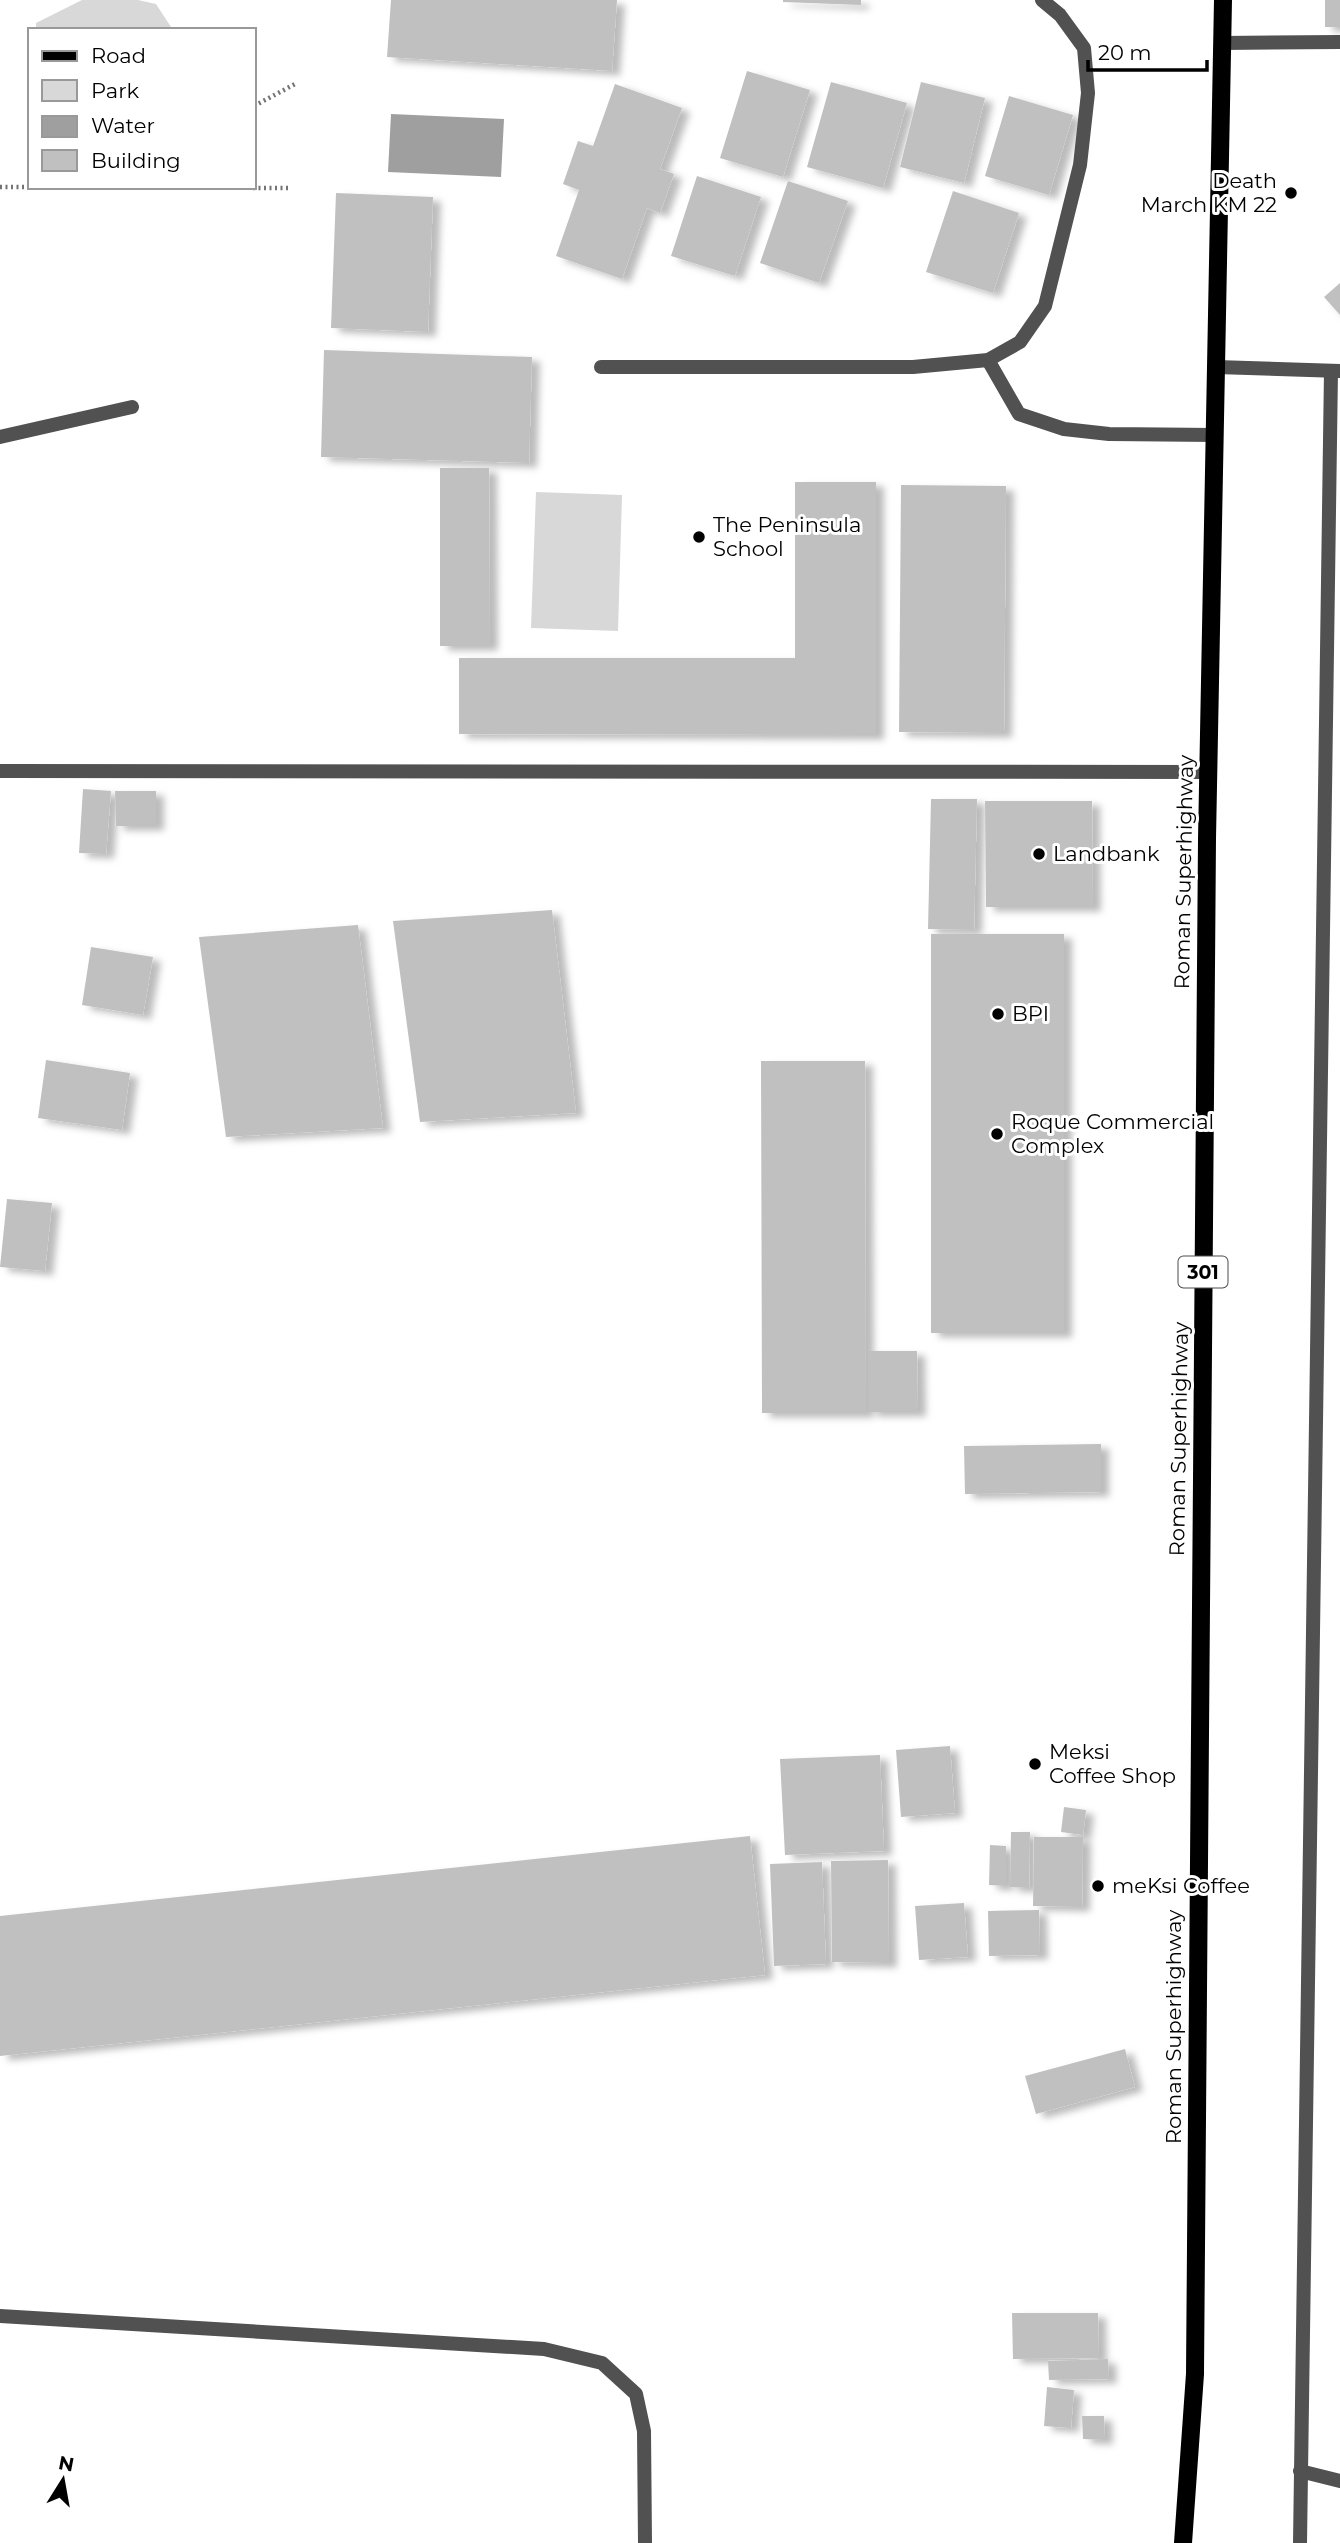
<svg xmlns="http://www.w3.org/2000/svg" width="1340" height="2543" font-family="Montserrat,sans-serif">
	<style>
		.green { fill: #d8d8d8 }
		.water { fill: #9f9f9f }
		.building { fill: #c0c0c0; filter: url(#shadow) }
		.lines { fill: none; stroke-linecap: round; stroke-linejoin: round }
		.path { stroke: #737373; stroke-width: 4.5; stroke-dasharray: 2 3.5; stroke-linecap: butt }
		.service { stroke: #515151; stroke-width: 14 }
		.minor { stroke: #515151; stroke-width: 14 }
		.primary { stroke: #000; stroke-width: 18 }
		.poi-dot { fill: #000; stroke: #fff; stroke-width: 2.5 }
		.labels { text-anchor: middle; stroke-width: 6; stroke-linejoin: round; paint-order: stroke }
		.shield { fill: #fff; stroke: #4c4c4c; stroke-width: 2 }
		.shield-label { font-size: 19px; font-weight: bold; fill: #000 }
		.poi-label { font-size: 21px; fill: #000; stroke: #fff; text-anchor: start }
		.street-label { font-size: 21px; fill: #000; stroke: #fff }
	</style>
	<defs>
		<filter id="shadow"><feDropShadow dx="8" dy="4.5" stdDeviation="3.5" flood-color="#0004"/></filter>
	</defs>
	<rect width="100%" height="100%" fill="#fff"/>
	<path class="green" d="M82,0H138L156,4L173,30H36V23Z
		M536,492L622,495L618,631L531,628Z"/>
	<path class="water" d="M391,114L504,119L501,177L388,172Z"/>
	<path class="building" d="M391,0H617L612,71L387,57Z
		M783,0H861V5L783,2Z
		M1325,0H1340V27H1325Z
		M747,71L810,90L783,177L720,158Z
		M831,82L907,103L883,188L807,167Z
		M921,82L985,98L964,183L900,167Z
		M615,84L682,108L660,169L674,174L660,213L647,208L622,279L556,256L579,190L563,184L578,141L593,146Z
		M1009,96L1073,115L1049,195L985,176Z
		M697,176L761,197L735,276L671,256Z
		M788,181L848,201L819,283L760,263Z
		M953,191L1019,213L993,293L926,272Z
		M336,193L433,197L428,332L331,328Z
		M1340,283V315L1324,297Z
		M324,350L532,357L529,463L321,457Z
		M440,468H489L490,646H440Z
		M795,482H876V735L459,734V658H795Z
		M901,485L1006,486L1004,733L899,732Z
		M83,789L111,791L106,854L79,853Z
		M115,791H156V826H116Z
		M931,799H977L974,930L928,929Z
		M985,801H1092L1093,907H986Z
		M552,910L576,1113L420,1122L393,921Z
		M358,925L383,1128L226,1137L199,937Z
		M931,934H1064V1333H931Z
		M91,947L153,957L143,1015L82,1005Z
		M46,1060L130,1073L122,1130L38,1118Z
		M761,1061H865L866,1413H762Z
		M7,1199L52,1203L45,1271L0,1267Z
		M869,1351H917L918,1412H869Z
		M1101,1444V1492L965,1494L964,1446Z
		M950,1746L955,1813L901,1817L896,1750Z
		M880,1755L884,1851L785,1855L780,1759Z
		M1064,1807L1086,1810L1083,1835L1061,1832Z
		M1011,1832H1030L1029,1888L1010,1887Z
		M750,1836L765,1975L0,2056V1916Z
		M1034,1837H1083L1082,1907L1033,1906Z
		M990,1845L1006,1846V1886L989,1885Z
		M888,1860L889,1963L832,1962L831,1861Z
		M822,1862L826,1964L774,1966L770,1864Z
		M964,1903L968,1957L919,1960L915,1906Z
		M1039,1910L1040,1955L989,1956L988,1911Z
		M1125,2049L1135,2087L1036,2114L1025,2076Z
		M1012,2313H1098L1099,2358L1013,2359Z
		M1108,2359L1109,2379L1049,2380L1048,2361Z
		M1047,2387L1074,2390L1071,2428L1044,2426Z
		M1082,2416H1104L1105,2440L1083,2439Z"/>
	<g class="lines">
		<path class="path" d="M254,106L295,84
			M0,187L288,188"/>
		<path class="service" d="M1222,43L1340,42
			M988,360L1019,414L1064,429L1109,434L1215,435
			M1216,367L1340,371
			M0,2316L544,2349L602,2363L636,2394L644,2431L645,2543
			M1300,2471L1340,2481
			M1300,2543L1331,371"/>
		<path class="minor" d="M601,367H913L988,360L1020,342L1045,306L1080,165L1088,93L1084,48L1060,15L1042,0
			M0,437L132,407
			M0,771L1208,772"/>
		<path class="primary" d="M1183,2543L1195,2374L1207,839L1223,0"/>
	</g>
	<g class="poi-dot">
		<circle cx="1291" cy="193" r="7"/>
		<circle cx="699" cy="537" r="7"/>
		<circle cx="1039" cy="854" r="7"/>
		<circle cx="998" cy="1014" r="7"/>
		<circle cx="997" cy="1134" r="7"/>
		<circle cx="1035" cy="1764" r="7"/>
		<circle cx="1098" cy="1886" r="7"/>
	</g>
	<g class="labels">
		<rect class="shield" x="1178.5" y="1256.5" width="49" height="31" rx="5"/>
		<g class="shield-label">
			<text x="1203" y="1279">301</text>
		</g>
		<g class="poi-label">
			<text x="1277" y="188" text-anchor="end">Death<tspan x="1277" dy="24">March KM 22</tspan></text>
			<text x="713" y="532">The Peninsula<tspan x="713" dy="24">School</tspan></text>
			<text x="1053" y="861">Landbank</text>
			<text x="1012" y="1021">BPI</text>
			<text x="1011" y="1129">Roque Commercial<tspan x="1011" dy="24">Complex</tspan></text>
			<text x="1049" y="1759">Meksi<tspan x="1049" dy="24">Coffee Shop</tspan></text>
			<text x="1112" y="1893">meKsi Coffee</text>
		</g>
		<g class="street-label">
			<text transform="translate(1184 872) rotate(-89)" y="7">Roman Superhighway</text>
			<text transform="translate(1179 1439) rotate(-89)" y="7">Roman Superhighway</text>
			<text transform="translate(1174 2027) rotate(-90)" y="7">Roman Superhighway</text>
		</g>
	</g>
	<rect x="28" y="28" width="228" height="161" fill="#ffffff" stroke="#999999" stroke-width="2"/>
	<rect x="42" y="51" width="35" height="10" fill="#000000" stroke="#999999" stroke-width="2"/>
	<text x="91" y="63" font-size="21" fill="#000000">Road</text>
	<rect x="42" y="80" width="35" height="21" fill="#d8d8d8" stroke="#999999" stroke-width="2"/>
	<text x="91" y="98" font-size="21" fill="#000000">Park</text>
	<rect x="42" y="116" width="35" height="21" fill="#9f9f9f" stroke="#999999" stroke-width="2"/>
	<text x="91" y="133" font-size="21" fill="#000000">Water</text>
	<rect x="42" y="150" width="35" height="21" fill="#c0c0c0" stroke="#999999" stroke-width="2"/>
	<text x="91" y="168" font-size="21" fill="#000000">Building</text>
	<g transform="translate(63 2480) rotate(11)" stroke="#ffffff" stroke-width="5" paint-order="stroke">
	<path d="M0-5L12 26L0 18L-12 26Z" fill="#000000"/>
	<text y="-10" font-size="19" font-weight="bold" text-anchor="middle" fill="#000000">N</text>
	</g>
	<path d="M1088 60v10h119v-10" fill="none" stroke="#000000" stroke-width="3.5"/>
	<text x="1098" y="60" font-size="21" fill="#000000" stroke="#ffffff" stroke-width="5" paint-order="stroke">20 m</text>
</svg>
